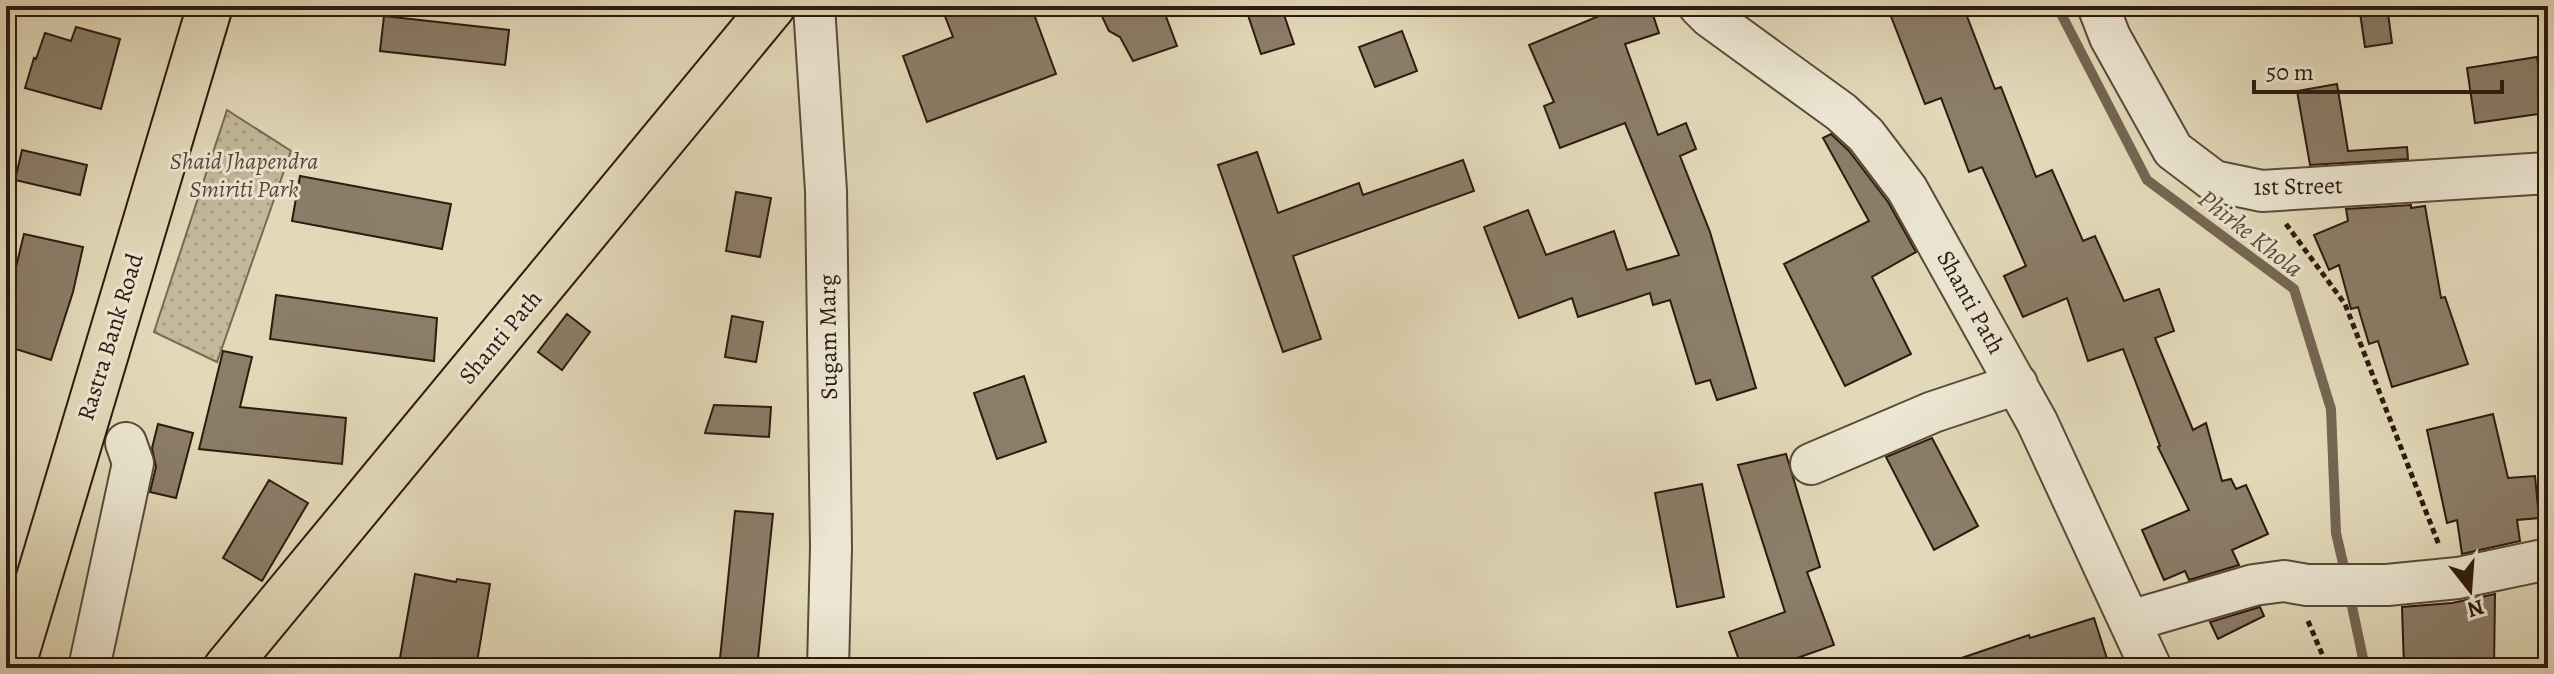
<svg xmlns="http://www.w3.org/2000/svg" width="2554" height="674" font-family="Alegreya,serif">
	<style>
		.park { fill: url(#park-dots); stroke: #786a56; stroke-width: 2 }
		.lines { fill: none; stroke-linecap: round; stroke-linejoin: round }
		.stream { stroke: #746653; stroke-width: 10 }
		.building { fill: #8b7d68; stroke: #2d1a10; stroke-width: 2 }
		.minor-casing { stroke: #5a4a3a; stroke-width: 44 }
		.major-casing { stroke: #2d1a10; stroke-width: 48 }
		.path { stroke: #2d1a10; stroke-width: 5; stroke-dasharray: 6 4; stroke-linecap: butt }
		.minor { stroke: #ece6d2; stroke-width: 40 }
		.major { stroke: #e2d9b9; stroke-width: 44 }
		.labels { text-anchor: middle; stroke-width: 6; stroke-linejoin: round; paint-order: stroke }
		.park-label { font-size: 24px; font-style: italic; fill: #5a4a3a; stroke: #ece6d2 }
		.street-label { font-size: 24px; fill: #2d1a10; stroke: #ece6d2 }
		.water-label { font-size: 26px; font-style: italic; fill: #5d4c3d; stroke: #ece6d2 }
	</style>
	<defs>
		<pattern id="park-dots" width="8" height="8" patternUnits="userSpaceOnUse" patternTransform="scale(2)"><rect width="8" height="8" fill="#c3b99c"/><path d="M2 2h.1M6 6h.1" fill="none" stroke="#a89e85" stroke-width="1.8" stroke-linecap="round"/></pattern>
	</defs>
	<rect width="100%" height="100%" fill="#e2d9b9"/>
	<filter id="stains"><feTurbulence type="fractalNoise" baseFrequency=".0025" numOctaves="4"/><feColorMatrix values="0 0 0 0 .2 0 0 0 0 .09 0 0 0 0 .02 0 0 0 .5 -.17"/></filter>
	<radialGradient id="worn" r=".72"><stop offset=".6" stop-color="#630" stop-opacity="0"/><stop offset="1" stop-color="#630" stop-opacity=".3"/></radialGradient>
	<path class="park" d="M227,110L291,151L217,362L154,332Z"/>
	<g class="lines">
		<path class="stream" d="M2057,6L2147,180L2294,289L2331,409L2336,533L2346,576
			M2349,592L2365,668"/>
	</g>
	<path class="building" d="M941,6H1031L1056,74L927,122L903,56L953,37Z
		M1097,6H1162L1177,46L1133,61L1120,37L1109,31Z
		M1245,6H1281L1294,44L1261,54Z
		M1623,6H1650L1659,33L1625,44L1658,135L1686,123L1696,149L1680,156L1710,232L1756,388L1717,400L1710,380L1696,384L1670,300L1653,305L1650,293L1578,317L1572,298L1519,318L1484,227L1528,210L1546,255L1614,231L1627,270L1679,255L1625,123L1560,148L1544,106L1554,102L1529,45Z
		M1887,6H1963L1995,89L2001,87L2036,177L2052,170L2083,241L2095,236L2124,301L2159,289L2174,331L2155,338L2193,430L2206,423L2222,481L2231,479L2236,489L2246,485L2268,534L2232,550L2239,565L2189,580L2185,571L2164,580L2142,530L2189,510L2158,447L2160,446L2123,349L2088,361L2067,298L2023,317L2004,276L2026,266L1982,167L1969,172L1941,98L1925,104Z
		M2359,6H2387L2392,43L2365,47Z
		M384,16L509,30L505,65L380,51Z
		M76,27L120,39L101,109L25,88L34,58L36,59L45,33L71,41Z
		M1402,31L1417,71L1375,87L1359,47Z
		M2537,57L2545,113L2475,123L2467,68Z
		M2337,84L2348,151L2407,147L2408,159L2310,165L2297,91Z
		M1831,134L1849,151L1888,202L1916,252L1872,277L1911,354L1845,386L1784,264L1869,221L1823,138Z
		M22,150L87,165L80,195L15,180Z
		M1257,152L1278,213L1359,183L1363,195L1463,160L1474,191L1293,256L1321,339L1283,352L1218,165Z
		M300,176L451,204L442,249L292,221Z
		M736,192L771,198L760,257L726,251Z
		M2411,205V208L2425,206L2441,298L2445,297L2468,364L2392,387L2378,341L2369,344L2358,307L2351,309L2339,265L2329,270L2314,235L2348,221L2346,209Z
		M24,234L83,247L73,292L51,360L6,346V263L16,267Z
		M276,295L437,318L434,361L270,339Z
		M567,314L590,332L562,370L538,352Z
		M732,316L763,322L756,362L725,357Z
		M223,351L252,357L240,407L346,418L342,464L199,449Z
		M1024,376L1046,442L997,459L974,393Z
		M714,405L771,407L769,437L705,433Z
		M2493,414L2508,478L2535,476L2539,518L2517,520L2520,541L2462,554L2457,520L2447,523L2427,430Z
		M158,424L193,433L176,498L150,492L156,467L152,448Z
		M1932,438L1978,526L1934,550L1886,457Z
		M1786,454L1820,567L1807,572L1834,645L1769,668H1742L1729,632L1785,612L1738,465Z
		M269,480L308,503L262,581L223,558Z
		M1702,484L1724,597L1677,607L1655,493Z
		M735,511L773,514L757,668H719Z
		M415,574L456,582L457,579L490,584L476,668H442L443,666L400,658Z
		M2495,594L2494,668H2404L2402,607L2452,603Z
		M2260,607L2264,616L2218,639L2210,622Z
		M2094,618L2110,668H1945L1944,664L2029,635L2030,638Z"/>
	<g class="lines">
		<g class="minor-casing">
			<path id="minor" d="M814,6L826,191L831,547L828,668
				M1699,6L1710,17L1841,112L1866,135L1907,189L2037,422L2151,668
				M2098,6L2110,37L2173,150L2214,181L2262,191L2548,173
				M1811,464L1933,412L2017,384
				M2130,621L2254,585L2284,581L2307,585H2387L2458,578L2548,559
				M89,668L133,463L126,443"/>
		</g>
		<g class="major-casing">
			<path id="major" d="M12,668L210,6
				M226,668L773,6"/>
		</g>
		<path class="path" d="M2286,224L2345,304L2439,545
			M2308,621L2328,668"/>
		<use href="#minor" class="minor"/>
		<use href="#major" class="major"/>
	</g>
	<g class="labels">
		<g class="park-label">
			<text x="244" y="169">Shaid Jhapendra<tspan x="244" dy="28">Smiriti Park</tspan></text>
		</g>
		<g class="street-label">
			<text transform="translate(2298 186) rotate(-1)" y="8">1st Street</text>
			<text transform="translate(1971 302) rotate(61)" y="8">Shanti Path</text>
			<text transform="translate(110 337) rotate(-73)" y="8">Rastra Bank Road</text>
			<text transform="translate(500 337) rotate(-50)" y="8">Shanti Path</text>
			<text transform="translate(828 337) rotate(-91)" y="8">Sugam Marg</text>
		</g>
		<g class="water-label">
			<text transform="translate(2251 233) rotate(38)" y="9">Phirke Khola</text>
		</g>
	</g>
	<rect width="2554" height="674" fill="none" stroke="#e2d9b9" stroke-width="32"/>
	<rect x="8" y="8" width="2538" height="658" fill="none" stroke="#2d1a10" stroke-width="4"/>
	<rect x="16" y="16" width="2522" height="642" fill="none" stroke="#2d1a10" stroke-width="2"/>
	<g transform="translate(2470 590) rotate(163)" stroke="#ece6d2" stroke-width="6" paint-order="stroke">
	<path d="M0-6L14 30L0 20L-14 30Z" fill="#2d1a10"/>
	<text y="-12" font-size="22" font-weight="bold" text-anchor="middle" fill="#2d1a10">N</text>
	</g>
	<path d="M2254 80v12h248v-12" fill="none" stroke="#2d1a10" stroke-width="4"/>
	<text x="2266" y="80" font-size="24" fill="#2d1a10" stroke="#ece6d2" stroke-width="6" paint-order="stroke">50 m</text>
	<rect width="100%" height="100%" filter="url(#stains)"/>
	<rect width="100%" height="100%" fill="url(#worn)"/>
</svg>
